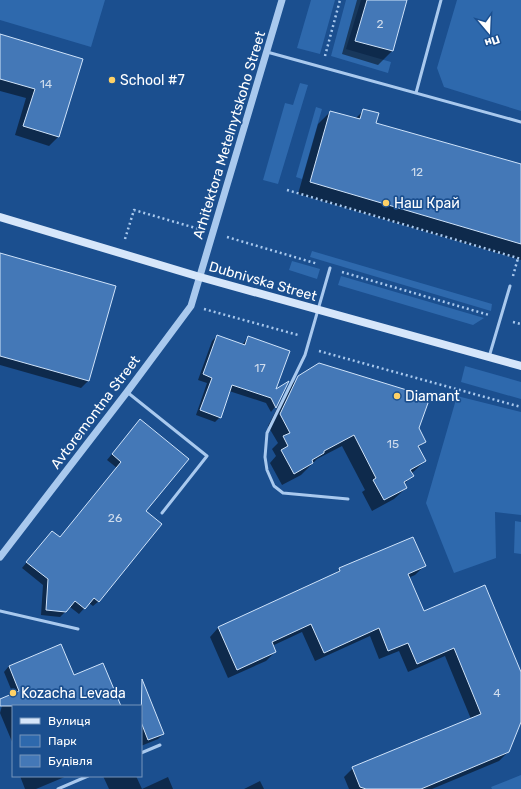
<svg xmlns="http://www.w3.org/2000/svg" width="521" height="789" font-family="Rubik,sans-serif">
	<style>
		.green { fill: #2e69ad }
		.shadow { fill: #0007 }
		.building { fill: #4478b7; stroke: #cfe3fa }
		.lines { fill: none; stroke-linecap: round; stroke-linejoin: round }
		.path { stroke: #a9c9ee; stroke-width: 2.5; stroke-dasharray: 2 3; stroke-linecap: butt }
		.service { stroke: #a9c9ee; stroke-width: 3 }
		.tertiary { stroke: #a9c9ee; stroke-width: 7 }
		.secondary { stroke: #d6e6fa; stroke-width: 8 }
		.poi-dot { fill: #ffd166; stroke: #1b4f8f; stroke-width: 1.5 }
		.labels { text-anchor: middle; stroke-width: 3.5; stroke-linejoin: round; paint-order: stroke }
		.number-label { font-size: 12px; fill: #d0dded }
		.poi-label { font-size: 14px; fill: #fff; stroke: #1b4f8f; text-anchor: start }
		.street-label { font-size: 14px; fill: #fff; stroke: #1b4f8f }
	</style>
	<rect width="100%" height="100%" fill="#1b4f8f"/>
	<path class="green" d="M0,0H105L91,47L0,20Z
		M311,0H335L320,54L297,48Z
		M346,0H361L346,49L391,62L388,73L331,56Z
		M457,0H521V111L444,87L437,68Z
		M300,83L308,85L278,184L263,180L285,103L293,105Z
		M316,107L322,109L302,179L296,177Z
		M312,251L492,304L491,311L310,257Z
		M292,261L320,269L317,279L289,270Z
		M341,276L484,318L473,325L338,285Z
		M465,366L521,382V399L461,382Z
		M457,396L521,412V515L495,512L496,558L454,573L426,503Z
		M515,521L521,522V554L514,553Z
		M521,775V789H492L491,787Z"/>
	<path class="shadow" d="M357,0H406L392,51L378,65L342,54Z
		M0,35L81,60L59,136L49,146L15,135L26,98L0,91Z
		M364,110L375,124L521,165V260L298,194L318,124L330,112L355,119Z
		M0,254L88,381L81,388L0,365Z
		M217,336L242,345L248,337L274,391L286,384L275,407L271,412L266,403L229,391L220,417L215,422L196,415L207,383L198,380L212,341Z
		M299,377L418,428L425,441L418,448L425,461L411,474L412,476L404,484L406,488L394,499L372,511L362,492L365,490L342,446L317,459L301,475L282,485L270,463L276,456L272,449L278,443L268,426L287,389Z
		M135,426L145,512L99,601L93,606L89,603L79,614L70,607L60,617L41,615L43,585L22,568L47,538H60L117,468L107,460Z
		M424,566L415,575L408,578L423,612L521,674V720L508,752L499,761L432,789H349L344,777L353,768L471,719L445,656L408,672L399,651L379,659L370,636L315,661L302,632L272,646L275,652L266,661L228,678L210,637L218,628L334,575L340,569Z
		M60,645L73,676L120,706H13V744L0,713L3,702L13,694L4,672L9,666Z
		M150,702L163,734L158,739L141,746V706Z
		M20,776H67L36,789H25Z
		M103,776H136L142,789L168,777L173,789H109Z
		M260,781L264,789H244Z"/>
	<path class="building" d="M367,0H407L393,51L355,41Z
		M0,34L83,59L59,137L23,126L35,89L0,79Z
		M363,109L379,113L376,123L521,164V244L310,182L330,111L360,119Z
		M0,253L116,286L89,381L0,356Z
		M217,335L245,345L248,336L290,351L276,389L289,381L276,408L271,398L232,385L221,418L200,410L212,378L203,374Z
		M319,363L423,395L428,403L419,428L426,442L418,446L426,461L410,470L414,476L404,482L407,488L384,500L373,480L376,478L354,435L324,451V453L312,460L313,463L294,474L281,450L288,446L283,436L290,433L280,414L298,376Z
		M140,419L189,459L146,511L162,524L99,602L94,598L85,609L75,601L66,612L46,610L48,579L26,562L52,531L60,537L121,462L112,454Z
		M413,537L426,566L408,574L424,611L485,585L521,672V722L509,752L421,789H366L360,787L352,767L481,714L454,648L417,664L408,643L388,651L379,628L324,653L311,624L272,642L276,652L237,670L218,627L340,571L339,568Z
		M61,644L74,675L103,663L121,706H0V699L19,691L9,666Z
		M142,679L164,734L148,740L141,722Z"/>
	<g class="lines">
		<path class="path" d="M325,56L340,0
			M287,190L521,259
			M227,237L318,264
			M125,239L134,210L199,229
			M342,272L489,315
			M513,276L518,258
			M204,309L298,335
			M513,322L521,324
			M319,351L521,407"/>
		<path class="service" d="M267,52L521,122
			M416,93L441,0
			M330,268L305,355L267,433L265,457L267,470L274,486L283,493L348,499
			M489,357L510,286
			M127,392L207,456L162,513
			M0,611L78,629
			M141,753L160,745
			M58,789L88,776"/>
		<path class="tertiary" d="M0,557L127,392L191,306L282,0"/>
		<path class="secondary" d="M0,217L200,277L521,366"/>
	</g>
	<g class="poi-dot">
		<circle cx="112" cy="80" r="4"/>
		<circle cx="386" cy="203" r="4"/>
		<circle cx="397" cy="396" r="4"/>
		<circle cx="13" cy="693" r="4"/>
	</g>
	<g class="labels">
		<g class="number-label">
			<text x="380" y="28">2</text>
			<text x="46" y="88">14</text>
			<text x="417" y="176">12</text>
			<text x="260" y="372">17</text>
			<text x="393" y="448">15</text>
			<text x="115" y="522">26</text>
			<text x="497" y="697">4</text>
		</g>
		<g class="poi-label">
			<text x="120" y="85">School #7</text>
			<text x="394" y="208">Наш Край</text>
			<text x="405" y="401">Diamant</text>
			<text x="21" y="698">Kozacha Levada</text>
		</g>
		<g class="street-label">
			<text transform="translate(229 135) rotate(-73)" y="5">Arhitektora Metelnytskoho Street</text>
			<text transform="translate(263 281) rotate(16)" y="5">Dubnivska Street</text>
			<text transform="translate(95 412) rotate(-53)" y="5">Avtoremontna Street</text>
		</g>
	</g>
	<rect x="12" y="705" width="130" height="72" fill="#1b4f8f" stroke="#7695bc"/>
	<rect x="20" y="718" width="20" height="6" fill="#d6e6fa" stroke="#7695bc"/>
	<text x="48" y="725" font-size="12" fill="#ffffff">Вулиця</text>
	<rect x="20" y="735" width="20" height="12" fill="#2e69ad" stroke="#7695bc"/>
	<text x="48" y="745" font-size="12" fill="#ffffff">Парк</text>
	<rect x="20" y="755" width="20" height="12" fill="#4478b7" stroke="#7695bc"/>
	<text x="48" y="765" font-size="12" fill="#ffffff">Будівля</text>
	<g transform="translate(489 32) rotate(161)" stroke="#1b4f8f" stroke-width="3" paint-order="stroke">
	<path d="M0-3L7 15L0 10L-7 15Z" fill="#ffffff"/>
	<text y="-6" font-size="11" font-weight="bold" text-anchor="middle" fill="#ffffff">Пн</text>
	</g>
</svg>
